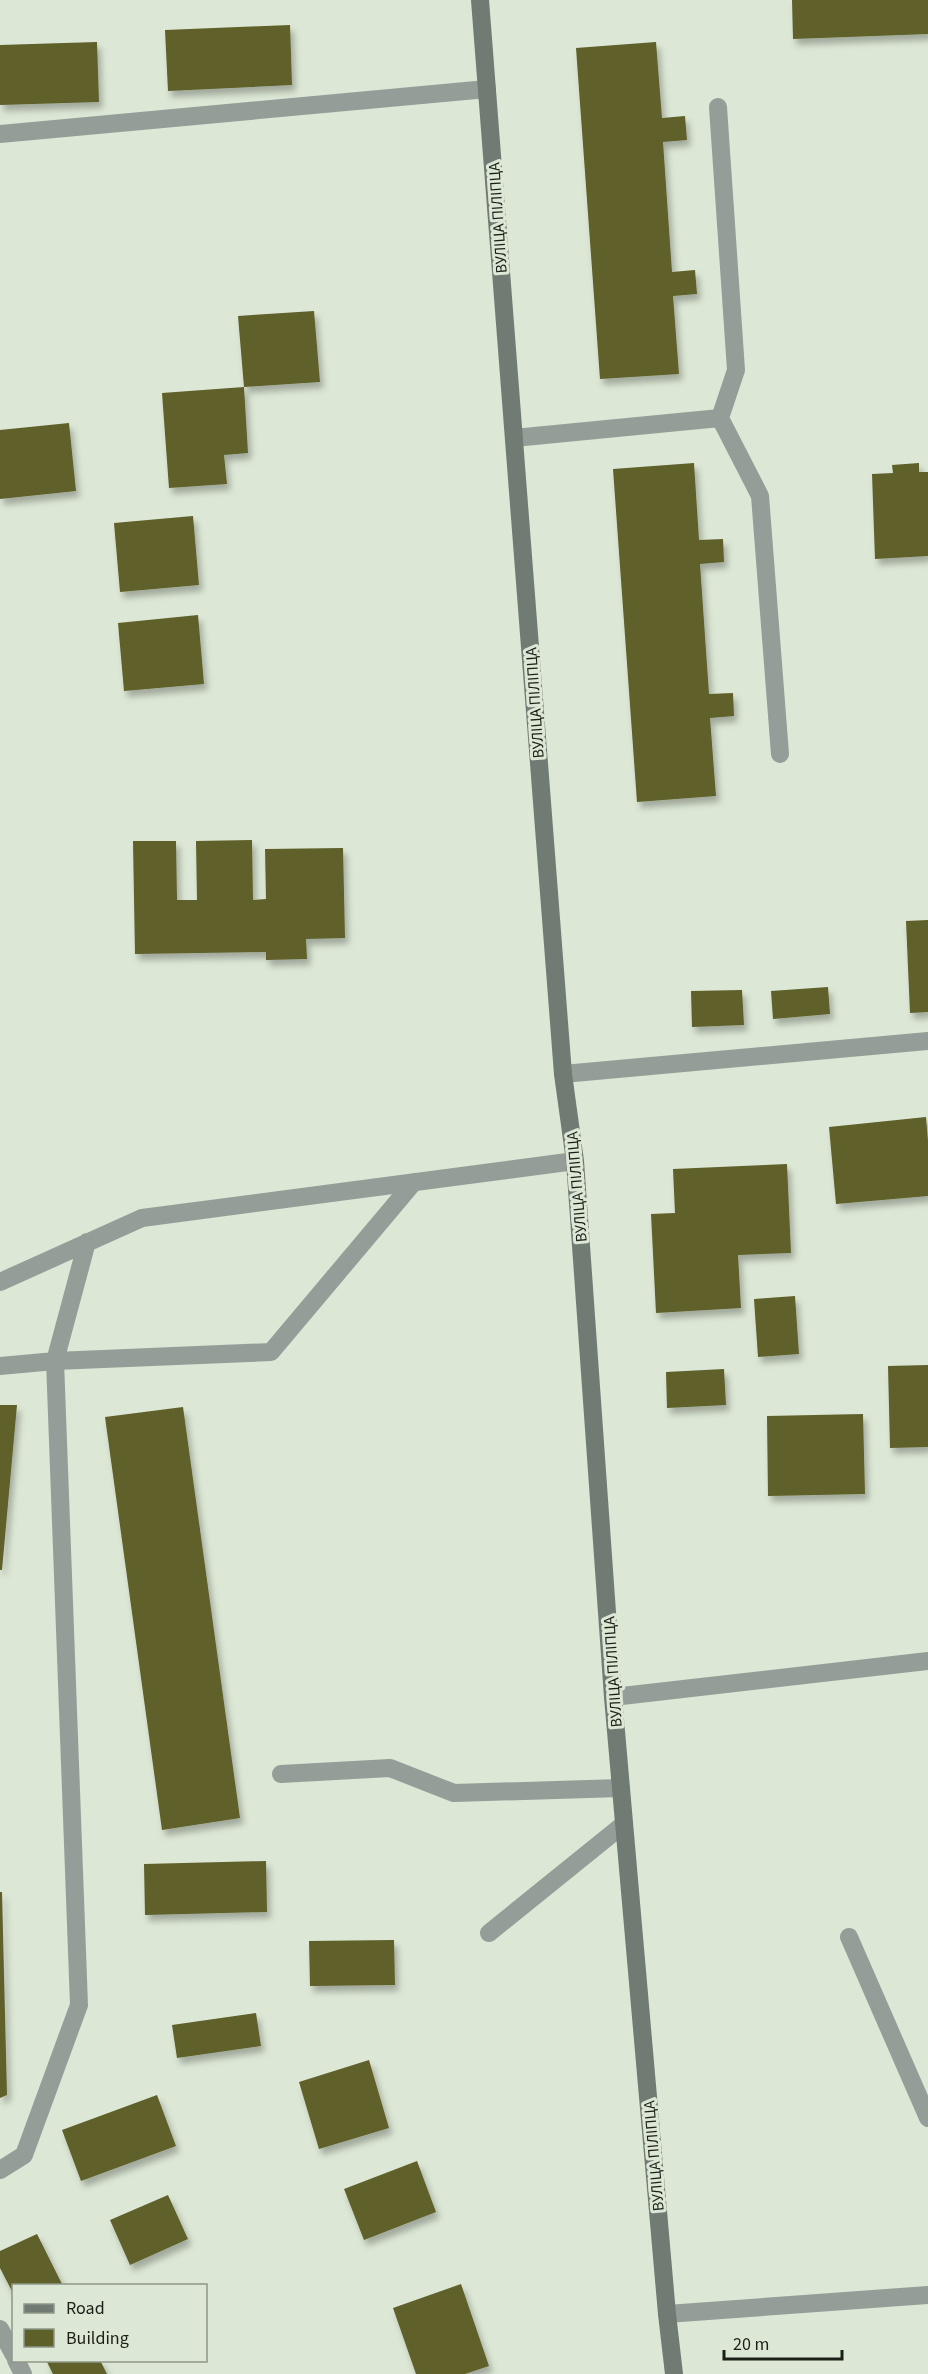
<svg xmlns="http://www.w3.org/2000/svg" width="928" height="2374" font-family="'Source Sans 3',sans-serif">
	<style>
		.building { fill: #5e602a; filter: url(#shadow) }
		.lines { fill: none; stroke-linecap: round; stroke-linejoin: round }
		.lane { stroke: #959d98; stroke-width: 18 }
		.street { stroke: #959d98; stroke-width: 18 }
		.secondary { stroke: #707b74; stroke-width: 18 }
		.labels { text-anchor: middle; stroke-width: 6; stroke-linejoin: round; paint-order: stroke }
		.street-label { font-size: 16px; fill: #1b1f18; stroke: #dce7d5 }
	</style>
	<defs>
		<filter id="shadow"><feDropShadow dx="3.5" dy="6" stdDeviation="3" flood-color="#0004"/></filter>
	</defs>
	<rect width="100%" height="100%" fill="#dce7d5"/>
	<path class="building" d="M792,0H928V34L793,39Z
		M290,25L292,85L168,91L165,30Z
		M97,42L99,102L0,105V45Z
		M656,42L662,118L685,116L687,140L663,142L672,272L695,270L697,294L673,296L679,374L600,379L576,48Z
		M314,311L320,382L244,387L248,453L224,455L227,484L169,488L162,393L244,387L238,316Z
		M69,423L76,491L0,499V430Z
		M694,463L699,540L723,539L724,562L700,564L709,694L733,693L734,716L710,718L716,796L637,802L613,469Z
		M919,463V472H928V556L875,559L872,474L893,473L892,465Z
		M193,516L199,585L120,592L114,523Z
		M198,615L204,684L124,691L118,623Z
		M252,840L253,900L266,899L265,849L343,848L345,938L306,939L307,959L266,960V952L135,954L133,841H176L177,900H197L196,841Z
		M928,920V1012L910,1013L906,921Z
		M828,987L830,1014L773,1019L771,991Z
		M742,990L744,1025L692,1027L691,991Z
		M926,1117L928,1141V1196L836,1204L829,1127Z
		M787,1164L791,1253L738,1255L741,1308L656,1313L651,1214L675,1213L673,1169Z
		M795,1296L799,1354L758,1357L754,1299Z
		M928,1365V1447L890,1448L888,1366Z
		M724,1369L726,1405L667,1408L666,1372Z
		M0,1405H17L2,1570H0Z
		M183,1407L240,1818L162,1830L105,1417Z
		M863,1414L865,1494L768,1496L767,1416Z
		M266,1861L267,1912L145,1915L144,1864Z
		M0,1892H2L7,2095L0,2098Z
		M394,1940L395,1985L310,1986L309,1941Z
		M256,2013L261,2046L177,2058L172,2025Z
		M369,2060L389,2128L319,2149L299,2082Z
		M157,2095L176,2146L81,2181L62,2130Z
		M417,2161L436,2212L364,2240L344,2189Z
		M168,2195L188,2239L130,2265L110,2220Z
		M37,2234L63,2286H14V2295L0,2268V2251Z
		M461,2284L489,2366L465,2374H416L393,2308Z
		M46,2360H100L107,2374H53Z"/>
	<g class="lines">
		<path class="lane" d="M718,107L736,370L720,418L760,496L780,754
			M0,134L487,89
			M514,438L720,418
			M563,1074L928,1041
			M0,1282L142,1218L575,1161
			M0,1366L55,1361L271,1352L414,1182
			M281,1774L390,1768L454,1793L621,1788
			M489,1933L624,1824
			M849,1937L928,2118
			M0,2170L24,2155L79,2005L55,1361L87,1242
			M0,2329L14,2355
			M16,2360L23,2374"/>
		<path class="street" d="M613,1697L928,1661
			M667,2314L928,2295"/>
		<path class="secondary" d="M480,0L563,1074L575,1161L613,1697L667,2314L674,2374"/>
	</g>
	<g class="labels">
		<g class="street-label">
			<text transform="translate(497 218) rotate(-94)" y="6">ВУЛІЦА ПІЛІПЦА</text>
			<text transform="translate(534 703) rotate(-94)" y="6">ВУЛІЦА ПІЛІПЦА</text>
			<text transform="translate(576 1187) rotate(-95)" y="6">ВУЛІЦА ПІЛІПЦА</text>
			<text transform="translate(612 1672) rotate(-94)" y="6">ВУЛІЦА ПІЛІПЦА</text>
			<text transform="translate(653 2156) rotate(-95)" y="6">ВУЛІЦА ПІЛІПЦА</text>
		</g>
	</g>
	<rect x="12" y="2284" width="195" height="78" fill="#dce7d5" stroke="#8f9789" stroke-width="1.5"/>
	<rect x="24" y="2304" width="30" height="9" fill="#707b74" stroke="#8f9789" stroke-width="1.5"/>
	<text x="66" y="2314" font-size="18" fill="#1b1f18">Road</text>
	<rect x="24" y="2329" width="30" height="18" fill="#5e602a" stroke="#8f9789" stroke-width="1.5"/>
	<text x="66" y="2344" font-size="18" fill="#1b1f18">Building</text>
	<path d="M724 2350v9h118v-9" fill="none" stroke="#1b1f18" stroke-width="3"/>
	<text x="733" y="2350" font-size="18" fill="#1b1f18" stroke="#dce7d5" stroke-width="4.5" paint-order="stroke">20 m</text>
</svg>
